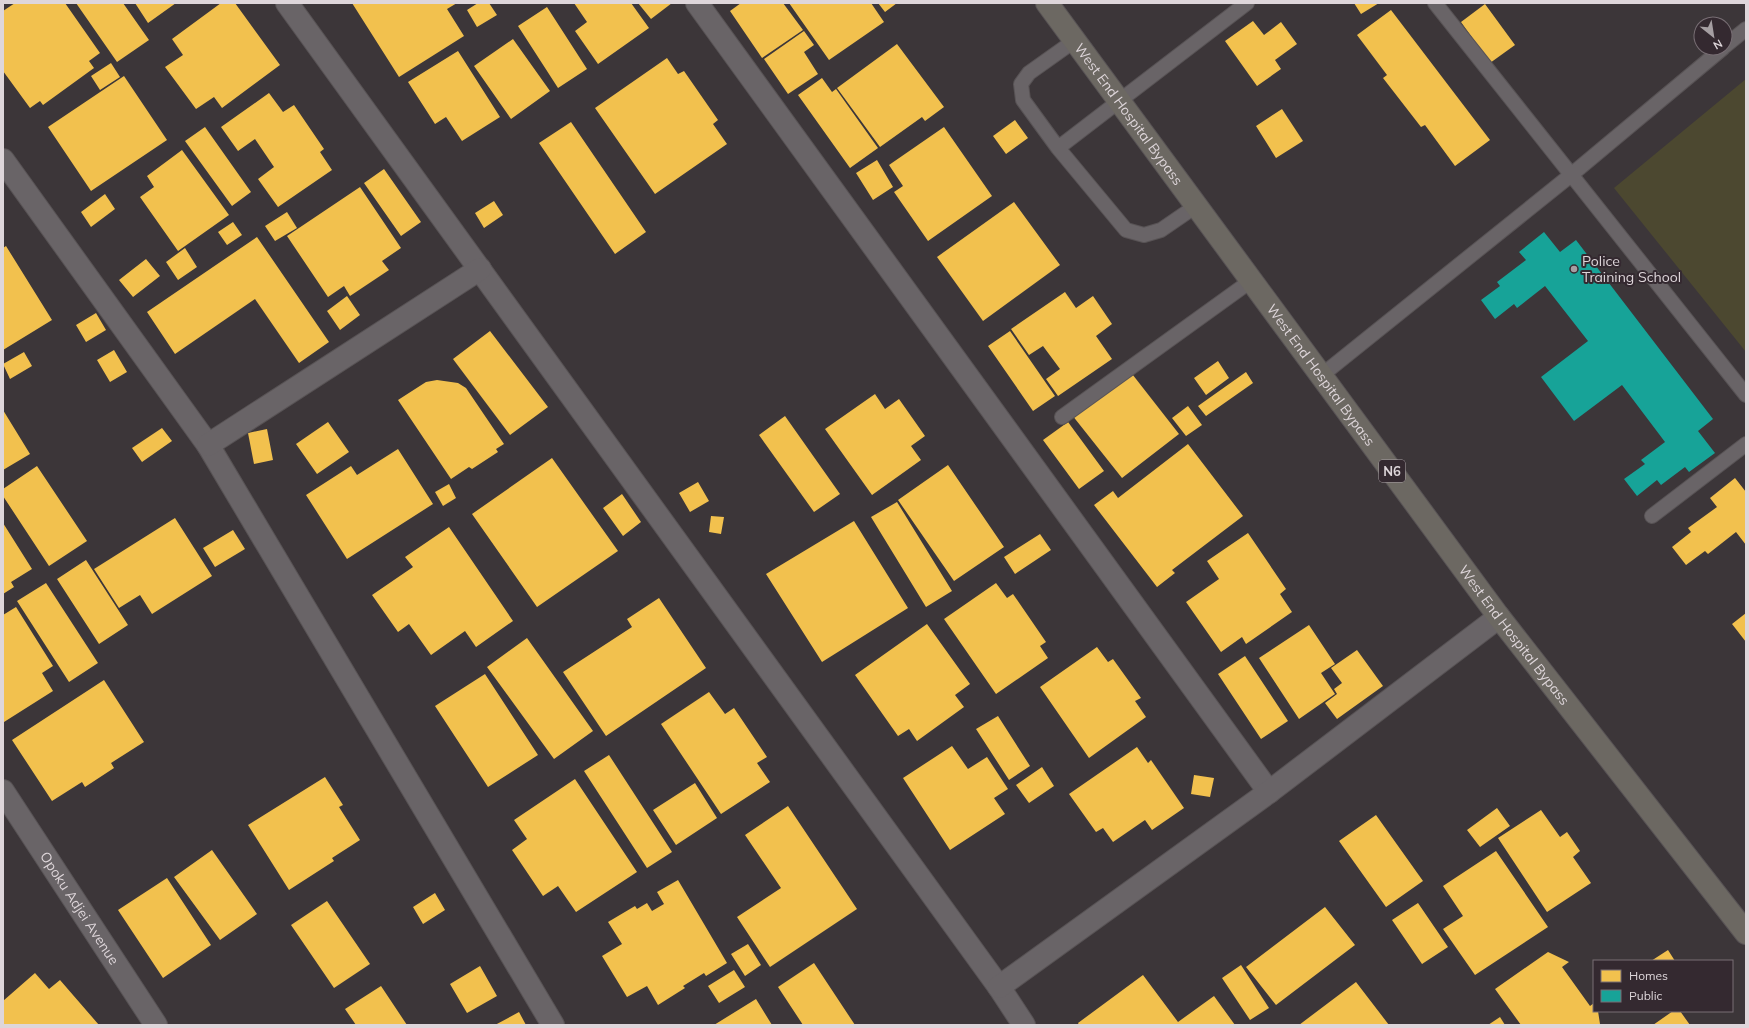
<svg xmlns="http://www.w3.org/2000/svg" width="1749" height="1028" font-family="Mulish,sans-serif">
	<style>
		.green { fill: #4c4830 }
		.homes { fill: #f2c14e }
		.public { fill: #17a398 }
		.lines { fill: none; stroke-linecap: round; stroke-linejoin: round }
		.service-casing { stroke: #585355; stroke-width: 16 }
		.minor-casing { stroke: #585355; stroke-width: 24 }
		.trunk-casing { stroke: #585355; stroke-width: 24 }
		.service { stroke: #696467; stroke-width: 14 }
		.minor { stroke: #696467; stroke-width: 22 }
		.trunk { stroke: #6c6862; stroke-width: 22 }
		.poi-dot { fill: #a59ea2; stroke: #342930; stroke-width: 1.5 }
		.labels { text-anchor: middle; stroke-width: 4; stroke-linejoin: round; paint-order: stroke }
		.shield { fill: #342930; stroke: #aba2a7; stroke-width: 1 }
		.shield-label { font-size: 13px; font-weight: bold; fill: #ded6da }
		.street-label { font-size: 14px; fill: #ded6da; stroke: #342930 }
		.poi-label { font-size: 14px; fill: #ded6da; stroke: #342930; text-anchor: start }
	</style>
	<rect width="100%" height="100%" fill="#3c3639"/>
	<path class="green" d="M1746,79V352L1614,188Z"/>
	<path class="homes" d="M15,3H65L100,53L89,61L94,68L43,105L40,101L30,108L3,71V11Z
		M76,3H123L149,40L117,62Z
		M135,3H176L148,23Z
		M221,3H235L280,65L222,108L214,97L196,109L165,67L183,55L172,39Z
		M352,3H457L447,9L464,36L399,77Z
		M478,3H489L497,15L477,27L467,10Z
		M574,3H631L649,28L598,64L575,31L587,22Z
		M638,3H672L651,19Z
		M741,3H783L803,30L762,58L730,11Z
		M789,3H871L884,22L829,60Z
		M878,3H897L885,12Z
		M1354,3H1379L1361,14Z
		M1485,4L1515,45L1490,63L1461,22Z
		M547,7L587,69L558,88L518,26Z
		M1391,10L1490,140L1455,166L1425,125L1421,127L1383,78L1387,75L1357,35Z
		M1253,21L1264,35L1281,22L1297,44L1275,60L1281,69L1257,86L1225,41Z
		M804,31L814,45L804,52L818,74L788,94L764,59Z
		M513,39L550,91L511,119L474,66Z
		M897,44L944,107L925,121L922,117L880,147L837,88Z
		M458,51L500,117L462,141L446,117L435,124L408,82Z
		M667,58L678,74L684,71L718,120L713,124L727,144L655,194L595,108Z
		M111,63L120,77L100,90L91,76Z
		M124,76L167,140L91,191L48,127Z
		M822,78L832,92L836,89L878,148L850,168L798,95Z
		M269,93L283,112L294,105L324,149L320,152L332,170L278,207L258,179L274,167L255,139L238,151L221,127Z
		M1282,109L1303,141L1276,158L1256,126Z
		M1015,120L1028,138L1006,154L993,136Z
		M571,122L646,232L615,254L539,143Z
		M205,127L251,192L232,206L185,141Z
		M944,127L992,196L928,241L894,192L903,186L889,165Z
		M182,150L229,215L178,251L140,197L154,187L147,176Z
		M877,160L893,187L873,200L856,173Z
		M384,169L421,222L401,236L364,183Z
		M360,187L401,248L382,261L389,270L350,296L344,286L328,297L287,236Z
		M105,194L115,209L91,227L81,212Z
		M494,201L503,215L484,228L475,213Z
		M1014,202L1060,265L983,321L937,257Z
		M287,212L297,228L275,241L265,226Z
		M233,222L242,235L227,245L218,232Z
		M257,237L329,342L299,363L255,299L175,354L147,312Z
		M6,246L52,320L3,350V248Z
		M185,248L197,267L178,280L166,262Z
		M146,259L160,276L133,297L119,280Z
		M1065,292L1076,308L1093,296L1112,324L1096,336L1112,359L1058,396L1046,379L1060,369L1043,346L1029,355L1011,329Z
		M347,296L360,315L340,330L327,311Z
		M96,313L106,330L86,342L76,325Z
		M490,331L548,407L510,435L453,359Z
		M1010,331L1055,396L1033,411L988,346Z
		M114,350L127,372L110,382L97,360Z
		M24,352L32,366L10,379L3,364Z
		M1218,361L1229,378L1206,395L1194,378Z
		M1129,370L1179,434L1122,478L1072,415Z
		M1246,372L1253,383L1206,416L1198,406Z
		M437,380L458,383L466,388L504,444L496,449L498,452L472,469L469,467L451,479L398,400L426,382Z
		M875,394L885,409L899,399L925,436L911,446L921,460L872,495L825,429Z
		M1188,406L1202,425L1186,436L1172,418Z
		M3,410L30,454L3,470Z
		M785,416L840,494L814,512L759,435Z
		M328,422L349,452L317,474L296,444Z
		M1068,422L1104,471L1079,489L1043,440Z
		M162,428L172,441L142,462L132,448Z
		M267,429L273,460L254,464L248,433Z
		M1188,444L1243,516L1172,570L1175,573L1157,587L1094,505L1113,491L1118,498Z
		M398,449L433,504L347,559L306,495L351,466L357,475Z
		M552,458L618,551L537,607L472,514Z
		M948,465L1004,547L954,581L898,500Z
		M37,466L87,541L49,566L3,496V489Z
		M1735,478L1746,492V545L1736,532L1708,554L1705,551L1686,565L1672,547L1691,532L1688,528L1717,507L1710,498Z
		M698,482L709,501L690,512L679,493Z
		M449,484L456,498L443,506L435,492Z
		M622,494L641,522L623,536L603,508Z
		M897,502L952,591L926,607L871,517Z
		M711,516L724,517L721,534L709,532Z
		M175,518L212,576L152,614L140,595L119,608L94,569Z
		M854,521L908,608L822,662L766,574Z
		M3,523L32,569L11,582L14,587L3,594Z
		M449,527L513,621L476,647L465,631L431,655L409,624L398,632L372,595L413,567L405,557Z
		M233,530L245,549L215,567L203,548Z
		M1248,533L1286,589L1280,594L1292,612L1246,644L1242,637L1221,652L1186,602L1219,579L1207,561Z
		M1040,534L1051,550L1015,574L1004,557Z
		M86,560L128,625L99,644L57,579Z
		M46,583L98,663L69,682L17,601Z
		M996,583L1007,598L1013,594L1046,642L1040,646L1048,658L996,694L944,619Z
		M659,598L706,668L606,736L563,672L632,627L627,619Z
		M16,607L53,666L42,673L53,691L4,722L3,615Z
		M1746,613V642L1732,624Z
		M927,624L970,684L955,695L964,707L917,741L909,729L898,736L855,675Z
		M1309,625L1335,664L1321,673L1335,694L1299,719L1259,658Z
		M527,638L593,731L554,759L487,667Z
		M1097,647L1108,662L1113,659L1141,698L1135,701L1146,717L1089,758L1040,687Z
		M1357,650L1383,686L1337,719L1325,703L1337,694L1334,689L1342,683L1331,668Z
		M1245,656L1288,721L1261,739L1218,674Z
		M485,674L538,755L488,787L435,706Z
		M104,680L144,742L111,763L114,768L85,787L82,782L52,801L12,740Z
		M709,692L725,714L734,708L767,757L757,763L770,782L721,814L661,724Z
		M998,716L1030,766L1009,780L976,729Z
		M952,746L968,769L987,757L1008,789L994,798L1005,814L950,850L903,778Z
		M1137,747L1148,763L1151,760L1184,808L1152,830L1145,820L1113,842L1103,828L1096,832L1069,794Z
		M609,755L672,852L647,868L584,771Z
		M1042,767L1054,786L1029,803L1016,785Z
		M1194,775L1214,778L1210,797L1191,794Z
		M325,777L343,805L339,807L360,840L332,858L334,861L289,890L248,825Z
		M575,779L637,872L576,912L558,886L543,896L512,850L527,839L514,820Z
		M695,783L717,818L676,845L653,810Z
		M788,806L857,909L770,967L737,917L781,888L745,835Z
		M1497,808L1510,826L1480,847L1467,830Z
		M1541,810L1560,837L1567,832L1580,851L1573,857L1591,883L1547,912L1498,838Z
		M1376,815L1423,881L1386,907L1339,841Z
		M212,850L257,914L220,940L174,877Z
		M1496,851L1548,927L1475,975L1443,929L1463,916L1443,886Z
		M167,878L211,945L163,978L118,910Z
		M678,880L727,963L706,976L704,973L683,986L685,988L658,1005L647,986L627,997L602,956L622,944L608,922L635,906L637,909L647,903L652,911L664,904L657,892Z
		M435,893L445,910L423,924L413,907Z
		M327,901L370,964L334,988L291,925Z
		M1418,903L1448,947L1422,964L1392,920Z
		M1325,907L1355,945L1276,1005L1246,967Z
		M748,944L761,965L745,976L731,954Z
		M1668,950L1675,961H1651Z
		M1548,952L1569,962L1562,967L1590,1006L1594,1003V1011H1598L1600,1024L1521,1025L1495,989Z
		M814,963L855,1025H803L778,987Z
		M1241,965L1269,1008L1250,1020L1222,978Z
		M480,966L497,996L467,1013L450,984Z
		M734,970L745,987L719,1003L708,986Z
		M35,973L49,989L60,980L99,1025H3V1001Z
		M1143,975L1178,1022L1214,996L1235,1025H1079L1078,1023Z
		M1356,982L1389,1025H1299Z
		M381,986L407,1025H356L345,1009Z
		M756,999L772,1025H714Z
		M1673,1011H1680L1690,1025H1653Z
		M519,1012L526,1025H495Z
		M1500,1017L1505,1025H1488Z"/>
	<path class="public" d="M1544,232L1560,252L1576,240L1713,419L1698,431L1715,453L1689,472L1685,467L1661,485L1657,480L1637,496L1624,479L1645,464L1641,460L1665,442L1622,385L1574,421L1541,377L1588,341L1545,286L1517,308L1514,304L1495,319L1481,300L1500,286L1497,282L1526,260L1519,252Z"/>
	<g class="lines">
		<g class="service-casing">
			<path id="service" d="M1435,3L1746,395
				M1074,41L1029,73L1021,84L1023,100L1058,148L1126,230L1144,235L1161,230L1196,206
				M1725,46L1746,29
				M1058,148L1247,3
				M1322,375L1571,175L1723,48
				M1062,417L1252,280
				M1652,516L1746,444"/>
		</g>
		<g class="minor-casing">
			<g id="minor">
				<path d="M287,3L999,987L1024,1025"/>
				<path d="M697,3L1269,792"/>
				<path d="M3,160L208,445L553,1025"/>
				<path d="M208,445L480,269"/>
				<path id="s1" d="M3,791L156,1025"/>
				<path d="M999,987L1269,792L1499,617"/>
			</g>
		</g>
		<g class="trunk-casing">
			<g id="trunk">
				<path id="s2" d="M1047,3L1499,617L1746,933"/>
			</g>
		</g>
		<use href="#service" class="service"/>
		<use href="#minor" class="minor"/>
		<use href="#trunk" class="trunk"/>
	</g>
	<circle class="poi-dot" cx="1574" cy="269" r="4"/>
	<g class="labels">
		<rect class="shield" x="1379" y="460" width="26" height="22" rx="3"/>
		<g class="shield-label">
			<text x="1392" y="476">N6</text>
		</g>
		<g class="street-label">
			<text dy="5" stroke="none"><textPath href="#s2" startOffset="138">West End Hospital Bypass</textPath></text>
			<text dy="5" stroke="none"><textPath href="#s2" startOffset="462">West End Hospital Bypass</textPath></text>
			<text dy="5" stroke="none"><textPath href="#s2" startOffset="786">West End Hospital Bypass</textPath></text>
			<text dy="5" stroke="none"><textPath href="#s1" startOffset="140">Opoku Adjei Avenue</textPath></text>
		</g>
		<g class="poi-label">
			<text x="1582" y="266">Police<tspan x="1582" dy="16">Training School</tspan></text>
		</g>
	</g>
	<rect width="1749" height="1028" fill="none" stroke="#ded6da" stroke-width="8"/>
	<rect x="1593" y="960" width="140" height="52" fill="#342930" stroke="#786e74"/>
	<rect x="1601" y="970" width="20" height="12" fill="#f2c14e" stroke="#786e74"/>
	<text x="1629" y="980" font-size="12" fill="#ded6da">Homes</text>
	<rect x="1601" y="990" width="20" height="12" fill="#17a398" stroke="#786e74"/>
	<text x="1629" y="1000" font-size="12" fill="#ded6da">Public</text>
	<g transform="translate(1713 36) rotate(150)"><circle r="19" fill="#342930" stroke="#786e74"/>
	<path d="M0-3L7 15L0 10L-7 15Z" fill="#a59ea2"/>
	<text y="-6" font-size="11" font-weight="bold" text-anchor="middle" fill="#ded6da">N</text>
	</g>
</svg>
